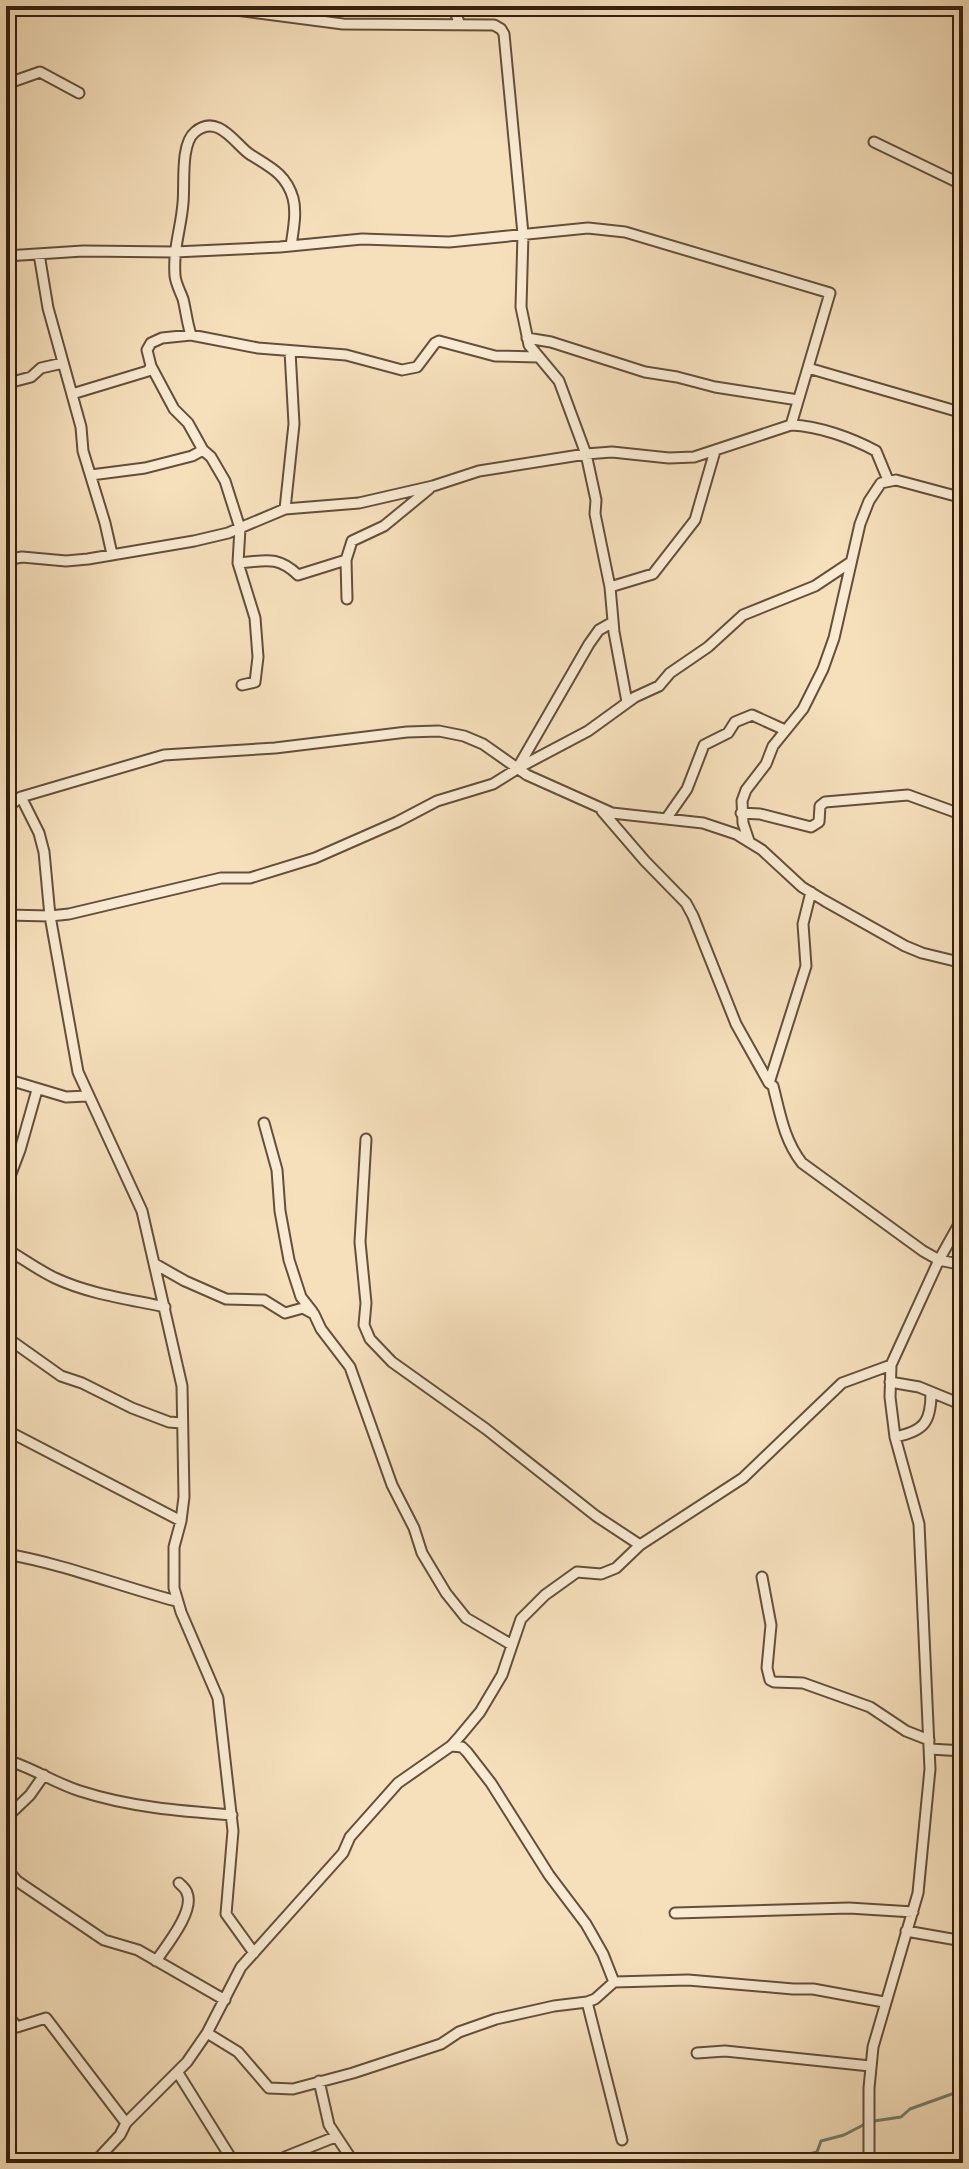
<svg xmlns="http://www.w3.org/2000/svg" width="969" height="2169" font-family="'Libre Bodoni',serif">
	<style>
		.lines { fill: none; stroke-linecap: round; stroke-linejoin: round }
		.stream { stroke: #737e6d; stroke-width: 3 }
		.minor-casing { stroke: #644f3a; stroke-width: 13 }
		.tertiary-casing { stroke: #644f3a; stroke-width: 16 }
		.minor { stroke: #f9ebd3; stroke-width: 9 }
		.tertiary { stroke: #f9ebd3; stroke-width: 12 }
	</style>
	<rect width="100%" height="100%" fill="#f6e0bc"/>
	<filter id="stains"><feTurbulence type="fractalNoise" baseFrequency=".0025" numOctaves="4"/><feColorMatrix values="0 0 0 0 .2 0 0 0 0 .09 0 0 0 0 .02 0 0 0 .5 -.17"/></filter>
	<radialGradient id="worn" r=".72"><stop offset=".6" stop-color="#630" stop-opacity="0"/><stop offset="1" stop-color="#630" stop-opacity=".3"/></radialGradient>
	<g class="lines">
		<path class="stream" d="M874,2121L901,2117L910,2109L963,2090
			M805,2163L801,2156L817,2152L821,2141L844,2135L865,2124"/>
		<g class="minor-casing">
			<path id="minor" d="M205,6L343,24L494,25L501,29L504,34L523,234L521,307L529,345L559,381L586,454L596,500L595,514L610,587L614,632L627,702
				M453,6L460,25
				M6,84L40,72L79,93
				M874,142L963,185
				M39,254L48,308L81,427L83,451L105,523L112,554
				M6,256L83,251L175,252L280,247L362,239L449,242L588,228L625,232L830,293L791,425
				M191,335C187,323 186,311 183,299C180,291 176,284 175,276C173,247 181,229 183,203C185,185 180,144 195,132C219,112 237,147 251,155C270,167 286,174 293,198C297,213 293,231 291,246
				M527,338L551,342L645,372L677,377L715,387L798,400
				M151,366L174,409L188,423L203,450L211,457L225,481L240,528L238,563L255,618L258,657L255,682L242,685
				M808,368L963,413
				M6,393L12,382L31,377L41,368L63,363
				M72,394L148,371L151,366L147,350L151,343L162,338L191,335L258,348L346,355L402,370L417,367L435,343L439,341L495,356L538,357
				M91,475L145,468L192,456L203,450
				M285,509L294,424L290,351
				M6,560L22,557L66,561L88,559L194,541L228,533L285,509L359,503L433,486L479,471L586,454L612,452L669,458L694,457L791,425C819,426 852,438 876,451L888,480
				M238,563C265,561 277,555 298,575L346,560
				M610,587L653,574L695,520L715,451
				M347,599L346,560L352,541L384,526L429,489
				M520,767L588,731L635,697L659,686L670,673L708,647L743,615L815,586L851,562
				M6,788L12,804
				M21,797L39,833L44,852L50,916L78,1072L142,1211L182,1386L184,1497L181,1521L174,1547V1588L181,1612L218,1698L233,1831L226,1914L254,1953
				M6,808L21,797L164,755L275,748L407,732L439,731L464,736L483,744L527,775L612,813L703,823L736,834L762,850L802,887L825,901L905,946L922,953L963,963
				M602,811L645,861L686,903L693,916L736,1024L769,1083L773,1086C780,1113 784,1140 802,1163L923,1251L939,1260L963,1265
				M741,813L760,814L811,827L819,822L820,806L825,802L908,795L963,815
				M666,819L687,789L704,745L728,733L735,722L752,715L785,730
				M749,841L743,823L742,801L746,790L766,764L773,746L803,709L823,669L834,638L860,524L869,501L881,483L896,480L963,498
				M6,915L50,916L69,914L221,878H250L315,858L397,822L437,801L493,784L517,769L589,644L599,630L613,622
				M6,1079L66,1097L87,1096
				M769,1083L806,966L803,924L811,892
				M264,1123L277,1170L280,1211L289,1260L301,1297L312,1311
				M366,1139L360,1242L366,1303L364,1325L370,1339L392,1362L486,1429L596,1516L640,1545
				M6,1187L20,1150L37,1090
				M6,1249C22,1258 38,1270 55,1278C89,1294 128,1299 165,1307
				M155,1264L185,1281L226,1299L264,1300L285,1313L303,1308L314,1314L321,1329L350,1367L392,1485L414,1528L422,1553L446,1593L466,1618L512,1645
				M6,1337L61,1376L82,1383L132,1408L169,1422L182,1423
				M890,1382L919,1387L963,1405
				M6,1430L181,1521
				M895,1437C925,1431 931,1421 931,1393
				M6,1554C64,1564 119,1586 176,1601
				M762,1577L771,1625L767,1668L770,1680L774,1682L803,1683L870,1707L906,1731L929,1740
				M451,1746L462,1747L467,1752L491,1783L549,1875L586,1924L603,1954L614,1982
				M930,1749L963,1751
				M6,1760C32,1767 54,1783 80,1791C129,1807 180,1811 232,1815
				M6,1818L30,1795L44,1775
				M6,1868L17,1881L104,1940L138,1950L225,2000
				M675,1913L849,1908L913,1912
				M906,1931L963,1941
				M156,1961C166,1946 195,1911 187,1893C186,1889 182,1886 179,1883
				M587,2002L622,2140
				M6,2013L17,2027L46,2018L126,2123
				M961,2023L963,2017
				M207,2033L238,2052L269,2088L293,2089L353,2073L441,2044L459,2032L496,2019L554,2006L587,2002L595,1999L614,1982L688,1980L793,1989H813L884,2002
				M697,2053L725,2051L870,2066
				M178,2073L234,2163
				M319,2081L329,2125L354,2163
				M102,2155L112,2163
				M285,2157L335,2137
				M94,2163L120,2135L126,2123L187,2062L207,2033L241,1967L343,1853L350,1837L398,1783L451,1746L460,1736L480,1712L502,1675L521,1619L545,1595L577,1572L601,1574L616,1568L640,1545L743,1478L842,1383L891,1365
				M869,2163V2088L873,2047L918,1893L930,1769L919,1524L895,1437L890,1397L891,1365L939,1260L963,1217"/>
		</g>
		<g class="tertiary-casing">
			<path id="tertiary" d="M952,6L963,15"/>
		</g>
		<use href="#minor" class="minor"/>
		<use href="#tertiary" class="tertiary"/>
	</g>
	<rect width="969" height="2169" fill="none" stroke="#f6e0bc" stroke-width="32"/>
	<rect x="8" y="8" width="953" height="2153" fill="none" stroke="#331f0f" stroke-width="4"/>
	<rect x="16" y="16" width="937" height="2137" fill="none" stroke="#331f0f" stroke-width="2"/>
	<rect width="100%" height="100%" filter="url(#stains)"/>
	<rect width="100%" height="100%" fill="url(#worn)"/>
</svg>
